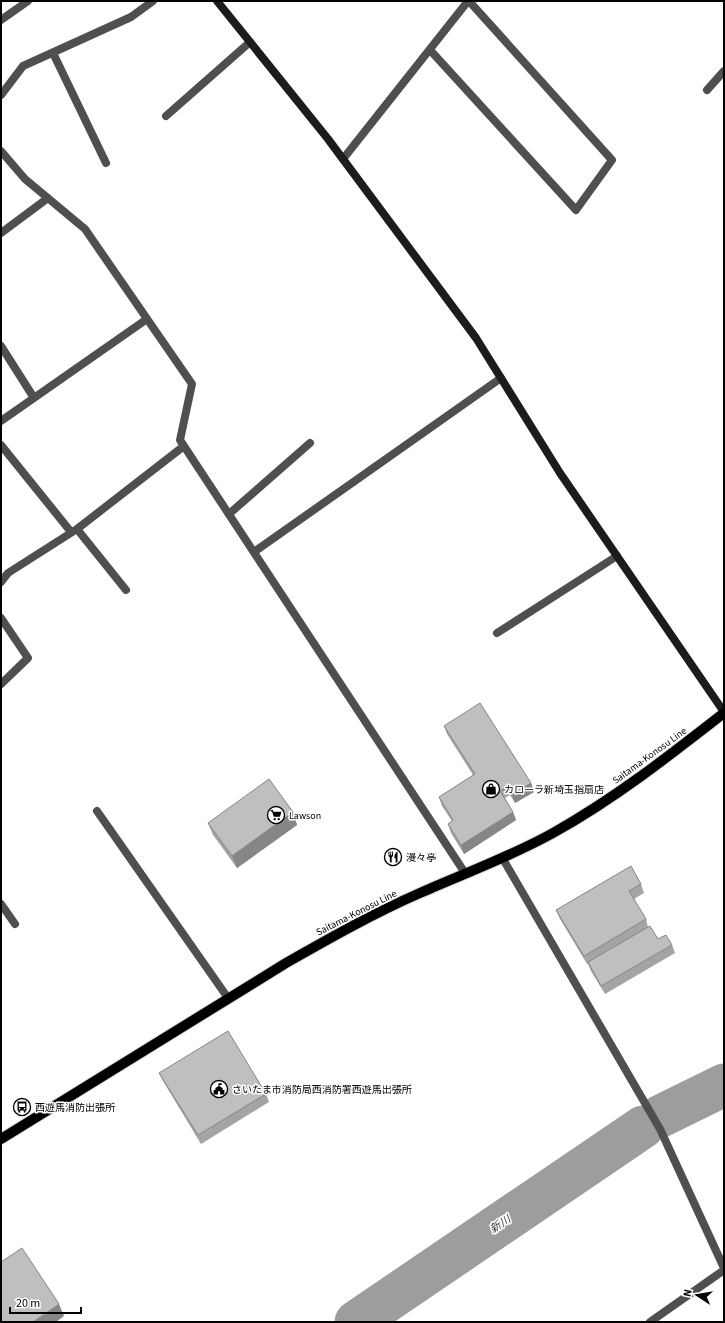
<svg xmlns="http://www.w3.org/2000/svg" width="725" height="1323" font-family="'Source Sans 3','Noto Sans JP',sans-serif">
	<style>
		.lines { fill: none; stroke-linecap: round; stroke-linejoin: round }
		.river { stroke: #9d9d9d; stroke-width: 43 }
		.primary-casing { stroke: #dbdbdb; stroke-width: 12 }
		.lane { stroke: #4f4f4f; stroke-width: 8 }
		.street { stroke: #4f4f4f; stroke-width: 8 }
		.secondary { stroke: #1c1c1c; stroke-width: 8 }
		.primary { stroke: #000; stroke-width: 10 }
		.wall { fill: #a4a4a4 }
		.shaded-wall { fill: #868686 }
		.building { fill: #bfbfbf; stroke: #868686 }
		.labels { text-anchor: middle; stroke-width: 3; stroke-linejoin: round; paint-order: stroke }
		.street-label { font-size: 10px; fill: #000; stroke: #fff }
		.poi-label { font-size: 10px; fill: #000; stroke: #fff; text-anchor: start }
		.water-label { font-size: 11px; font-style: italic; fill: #3e3e3e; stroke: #fff }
	</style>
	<rect width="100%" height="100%" fill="#fff"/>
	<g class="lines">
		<path class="river" d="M661,1116L724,1085
			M356,1322L643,1127"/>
		<g class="primary-casing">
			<path id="primary" d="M1,1139L286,963C330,938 374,913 420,893C465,873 510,857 553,833C614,799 669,756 724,713"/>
		</g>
		<path class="lane" d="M430,50L576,210L612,160L469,1
			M707,90L724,71
			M343,159L468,1
			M229,514L310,443
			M254,552L501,378
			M497,633L617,556"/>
		<path class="street" d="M1,20L28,1
			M53,53L106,163
			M1,95L23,66L131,17L153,1
			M166,116L250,42
			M1,151L25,179L85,229L192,384L180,440L465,873
			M1,233L48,198
			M1,346L34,398
			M1,421L147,319
			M1,445L71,532
			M77,529L126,590
			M1,582L8,573L77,529L184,446
			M1,618L28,658L1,684
			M97,811L228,998
			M503,859L660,1129L724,1268
			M1,904L15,924
			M650,1322L724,1270"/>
		<path class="secondary" d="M217,1L328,139L476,338L560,473L724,712"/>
		<use href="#primary" class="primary"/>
	</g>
	<path class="wall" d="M444,726L531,783L534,792L515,803L510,795L505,798L513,812L516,820L464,854L451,833L448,824L452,821L442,806L439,797L473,775L447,734Z
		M293,812L297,825L237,868L213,835L208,823Z
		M641,884L644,893L634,899L646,919L648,927L658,939L672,945L675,953L605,994L591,971L588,964H587L560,919L556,910Z
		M159,1073L266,1094L269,1102L201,1144L163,1081Z"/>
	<path class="shaded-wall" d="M531,783L534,792L515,803L512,795Z
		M293,812L297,825L237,868L232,856Z
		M513,812L516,820L464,854L461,845Z
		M59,1304L64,1316L56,1322H33Z"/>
	<path class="building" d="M480,703L531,783L512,795L507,787L500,791L513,812L461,845L448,824L453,820L439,797L475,774L444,726Z
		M269,779L293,812L232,856L208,823Z
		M631,866L641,884L629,891L646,919L584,956L556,910Z
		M650,926L658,939L666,935L672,945L601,986L588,962Z
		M228,1031L266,1094L198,1135L159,1073Z
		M22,1248L59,1304L33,1322H1V1262Z"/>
	<defs>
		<g id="shop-ring" transform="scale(0.9)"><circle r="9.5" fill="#fff" stroke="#000" stroke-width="1.5"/><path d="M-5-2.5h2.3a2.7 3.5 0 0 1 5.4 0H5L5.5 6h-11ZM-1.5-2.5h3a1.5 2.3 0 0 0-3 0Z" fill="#000"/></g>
		<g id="supermarket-ring" transform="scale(0.9)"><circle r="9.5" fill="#fff" stroke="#000" stroke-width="1.5"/><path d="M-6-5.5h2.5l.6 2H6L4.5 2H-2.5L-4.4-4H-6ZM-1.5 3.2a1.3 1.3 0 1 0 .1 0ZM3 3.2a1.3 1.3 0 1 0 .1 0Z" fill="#000"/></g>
		<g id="restaurant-ring" transform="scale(0.9)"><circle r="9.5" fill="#fff" stroke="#000" stroke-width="1.5"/><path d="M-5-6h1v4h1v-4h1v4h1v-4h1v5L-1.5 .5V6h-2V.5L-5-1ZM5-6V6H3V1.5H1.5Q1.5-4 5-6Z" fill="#000"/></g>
		<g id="civic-ring" transform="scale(0.9)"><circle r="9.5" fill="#fff" stroke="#000" stroke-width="1.5"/><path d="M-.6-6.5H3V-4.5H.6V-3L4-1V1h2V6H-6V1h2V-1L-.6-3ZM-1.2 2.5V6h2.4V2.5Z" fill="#000"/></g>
		<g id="bus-ring" transform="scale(0.9)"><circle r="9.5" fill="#fff" stroke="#000" stroke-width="1.5"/><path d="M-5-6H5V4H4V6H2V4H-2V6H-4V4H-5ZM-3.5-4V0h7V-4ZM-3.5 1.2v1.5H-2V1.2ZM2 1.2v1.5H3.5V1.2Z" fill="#000"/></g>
	</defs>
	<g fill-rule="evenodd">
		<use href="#shop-ring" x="491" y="789"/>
		<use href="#supermarket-ring" x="276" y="815"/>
		<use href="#restaurant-ring" x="393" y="857"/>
		<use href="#civic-ring" x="219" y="1089"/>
		<use href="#bus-ring" x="22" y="1107"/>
	</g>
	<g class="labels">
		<g class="street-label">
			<text transform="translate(649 755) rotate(-36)" y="4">Saitama-Konosu Line</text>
			<text transform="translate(356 912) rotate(-27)" y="4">Saitama-Konosu Line</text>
		</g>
		<g class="poi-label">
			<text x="504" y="793">カローラ新埼玉指扇店</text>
			<text x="289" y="819">Lawson</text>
			<text x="406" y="861">漫々亭</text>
			<text x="232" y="1093">さいたま市消防局西消防署西遊馬出張所</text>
			<text x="35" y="1111">西遊馬消防出張所</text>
		</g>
		<g class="water-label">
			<text transform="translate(500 1224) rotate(-34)" y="4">新川</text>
		</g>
	</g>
	<rect width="725" height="1323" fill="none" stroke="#000000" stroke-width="4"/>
	<g transform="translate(697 1295) rotate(282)" stroke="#ffffff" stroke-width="3" paint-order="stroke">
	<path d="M0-3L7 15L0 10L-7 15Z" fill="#000000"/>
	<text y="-6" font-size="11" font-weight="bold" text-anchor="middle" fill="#000000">N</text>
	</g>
	<path d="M10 1307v6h71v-6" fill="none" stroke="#000000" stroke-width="2"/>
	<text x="16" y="1307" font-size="12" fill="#000000" stroke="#ffffff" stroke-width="3" paint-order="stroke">20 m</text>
</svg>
